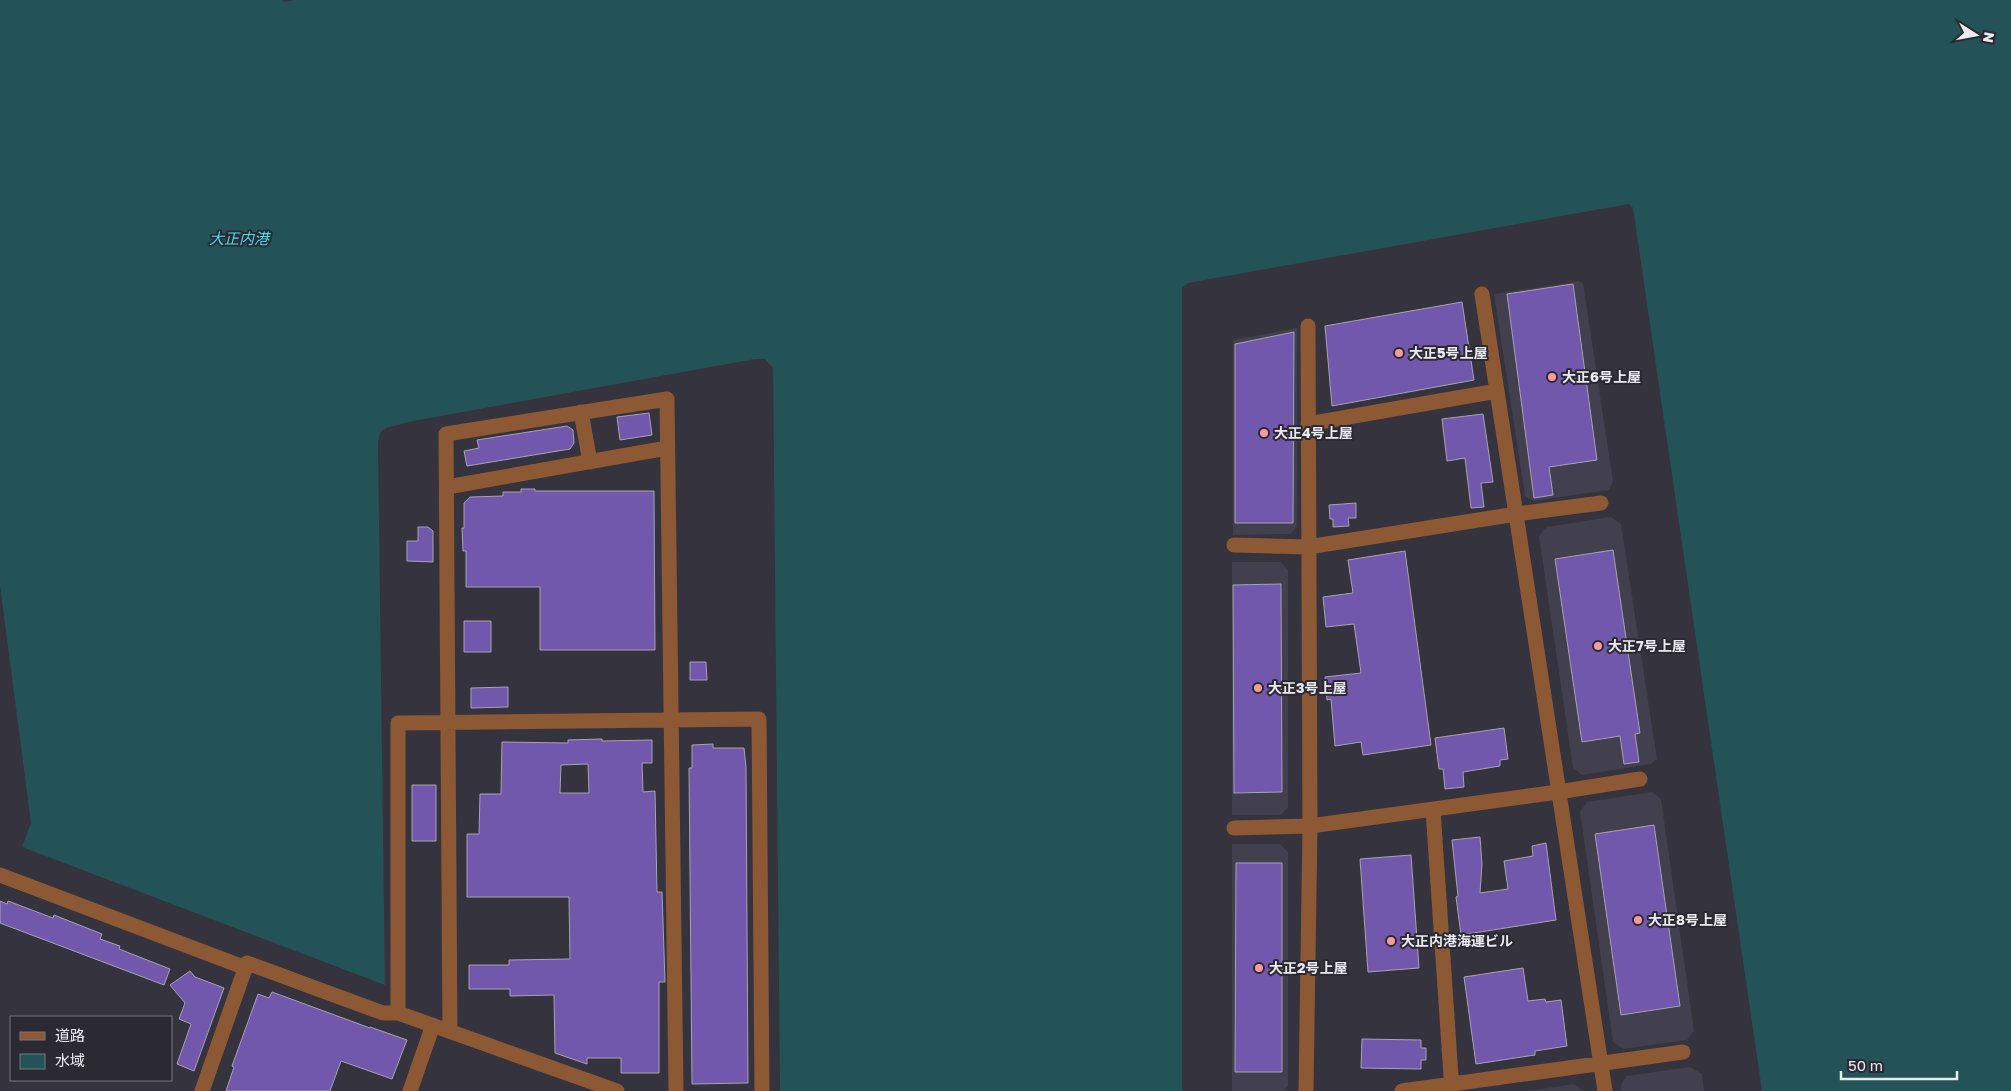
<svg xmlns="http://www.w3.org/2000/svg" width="2011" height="1091" font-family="'Golos Text','Noto Sans JP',sans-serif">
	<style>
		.built { fill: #423f4e }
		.water { fill: #235257 }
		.building { fill: #7258ac; stroke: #a6a3af; fill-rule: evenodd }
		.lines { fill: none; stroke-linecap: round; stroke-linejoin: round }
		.minor { stroke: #8c5934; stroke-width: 15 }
		.poi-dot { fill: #f59b9d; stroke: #2b2932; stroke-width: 2 }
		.labels { text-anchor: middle; stroke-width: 4; stroke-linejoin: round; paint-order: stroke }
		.poi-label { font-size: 14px; font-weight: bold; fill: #ebeaf0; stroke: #2b2932; text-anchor: start }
		.water-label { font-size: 15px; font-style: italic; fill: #44e0ef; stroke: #2b2932 }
	</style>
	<rect width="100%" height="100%" fill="#35333d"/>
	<path class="built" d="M1580,281L1583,283L1613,481L1609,490L1533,501L1525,496L1494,294Z
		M1297,328V527L1290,534L1233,535V340Z
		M1611,517L1621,524L1657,759L1651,764L1582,775L1573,768L1539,536L1546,527Z
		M1232,562H1281L1288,570V807L1281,815H1232Z
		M1652,792L1661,799L1694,1031L1687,1040L1623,1049L1613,1042L1580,812L1587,802Z
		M1232,844H1280L1288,852V1086L1284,1091H1232Z
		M1690,1067L1702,1074L1704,1091H1621V1085L1626,1076Z
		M1574,1084L1583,1091H1527Z"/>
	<path class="water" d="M0,0H281L285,2L294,0H2011V1091H1762L1633,208L1629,204L1188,283L1182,288V1091H780L773,368L765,359H755L413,421L386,428L380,433L378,442L385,985L22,847L31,823L0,586Z"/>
	<path class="building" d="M1573,284L1597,460L1549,467L1553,495L1534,498L1507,294Z
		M1462,302L1474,380L1332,406L1325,326Z
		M1294,332L1293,523H1235V344Z
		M649,413L652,435L620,440L617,417Z
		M1483,414L1493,482L1481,483L1484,507L1471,508L1465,458L1447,461L1442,419Z
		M567,426L573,430L574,443L570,449L467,466L464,451L479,448L477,440Z
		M521,489H535V491H654L655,650H540V587H466V551H463L462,528H464V503L470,497L503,496V492H521Z
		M1356,503V518H1348L1349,526L1333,527V519H1330L1329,505Z
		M418,527H428L433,531V562L407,561V541H418Z
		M1613,550L1640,733L1635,734L1639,762L1624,764L1620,736L1582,742L1555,559Z
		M1405,551L1431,745L1363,755L1361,742L1335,746L1331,699L1327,700L1325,677L1361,673L1354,624L1326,627L1323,597L1353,593L1348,560Z
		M1281,584L1282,792L1234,793L1233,585Z
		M464,621H491V652H464Z
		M690,662H706L707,680H690Z
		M508,687V707L471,708V688Z
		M1504,728L1508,759L1500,760V766L1463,772L1464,787L1445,789L1443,769H1439L1435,738Z
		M602,739V741L652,740V763H642L643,792L655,791L657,892H662L665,982H659V1073H621V1058H587V1064L555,1053L554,995L510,996V989H469V965H509V960L570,959L569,897H467V834H479L480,794H501L502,742L568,743V740ZM588,764L589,793H560L561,765Z
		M713,744V748H744L746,767L748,1083L692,1084L689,768H692V745Z
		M412,785H436V841H412Z
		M1654,825L1680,1006L1621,1015L1595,834Z
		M1480,837L1482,864L1480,893L1508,889L1504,861L1533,856L1532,846L1546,843L1556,920L1461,935L1456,897L1458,896L1452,840Z
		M1411,855L1419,968L1368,972L1360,859Z
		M1236,863H1282V1072H1235Z
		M0,901L7,904L8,901L53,918L54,915L102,934L100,939L120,946L119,949L170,969L164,985L0,923Z
		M1523,968L1528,1001L1545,999L1546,1002L1561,1000L1567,1046L1535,1051V1055L1476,1064L1464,977Z
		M190,971L195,977L224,988L194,1071L177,1064L191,1024L179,1019L185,1003L170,985Z
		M272,992L370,1028V1027L407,1040L392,1079L341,1061L330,1091H226L234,1067L232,1066L258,994L269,998Z
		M1362,1039L1421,1040V1048H1426V1060H1421V1069L1361,1068Z"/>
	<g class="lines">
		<path class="minor" d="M1482,294L1605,1091
			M581,412L590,462
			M1308,424L1497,391
			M447,487L667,448
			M1234,545L1308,547L1516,514L1601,503
			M1433,810L1452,1091
			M1234,828L1310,826L1558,792L1640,779
			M0,875L246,968
			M398,1013V723L759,719L762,1091
			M450,1031L446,434L667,399L676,1091
			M202,1091L247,963L383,1013H398L617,1091
			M410,1091L433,1025
			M1306,1091L1310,826L1308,326
			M1402,1091L1683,1052"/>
	</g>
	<g class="poi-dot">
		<circle cx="1399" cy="353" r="5"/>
		<circle cx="1552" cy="377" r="5"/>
		<circle cx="1264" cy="433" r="5"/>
		<circle cx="1598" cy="646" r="5"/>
		<circle cx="1258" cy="688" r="5"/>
		<circle cx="1638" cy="920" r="5"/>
		<circle cx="1391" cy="941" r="5"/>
		<circle cx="1259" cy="968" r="5"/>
	</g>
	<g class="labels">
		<g class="poi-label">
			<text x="1409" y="358">大正5号上屋</text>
			<text x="1562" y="382">大正6号上屋</text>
			<text x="1274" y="438">大正4号上屋</text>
			<text x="1608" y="651">大正7号上屋</text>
			<text x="1268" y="693">大正3号上屋</text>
			<text x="1648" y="925">大正8号上屋</text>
			<text x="1401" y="946">大正内港海運ビル</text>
			<text x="1269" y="973">大正2号上屋</text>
		</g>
		<g class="water-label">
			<text x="239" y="244">大正内港</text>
		</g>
	</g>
	<rect x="10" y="1016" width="162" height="65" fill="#2b2932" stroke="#78767e"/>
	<rect x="20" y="1032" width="25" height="8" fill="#8c5934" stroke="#78767e"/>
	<text x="55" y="1041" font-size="15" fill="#ebeaf0">道路</text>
	<rect x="20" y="1054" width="25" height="15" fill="#235257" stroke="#78767e"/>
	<text x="55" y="1066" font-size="15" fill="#ebeaf0">水域</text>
	<g transform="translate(1976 35) rotate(101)" stroke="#2b2932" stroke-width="4" paint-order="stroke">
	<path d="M0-4L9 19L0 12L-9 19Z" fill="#ebeaf0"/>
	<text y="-8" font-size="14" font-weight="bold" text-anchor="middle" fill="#ebeaf0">N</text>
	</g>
	<path d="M1841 1071v8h116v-8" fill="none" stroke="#ebeaf0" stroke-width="2.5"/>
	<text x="1848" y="1071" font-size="15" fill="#ebeaf0" stroke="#2b2932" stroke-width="4" paint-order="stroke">50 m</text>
</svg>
